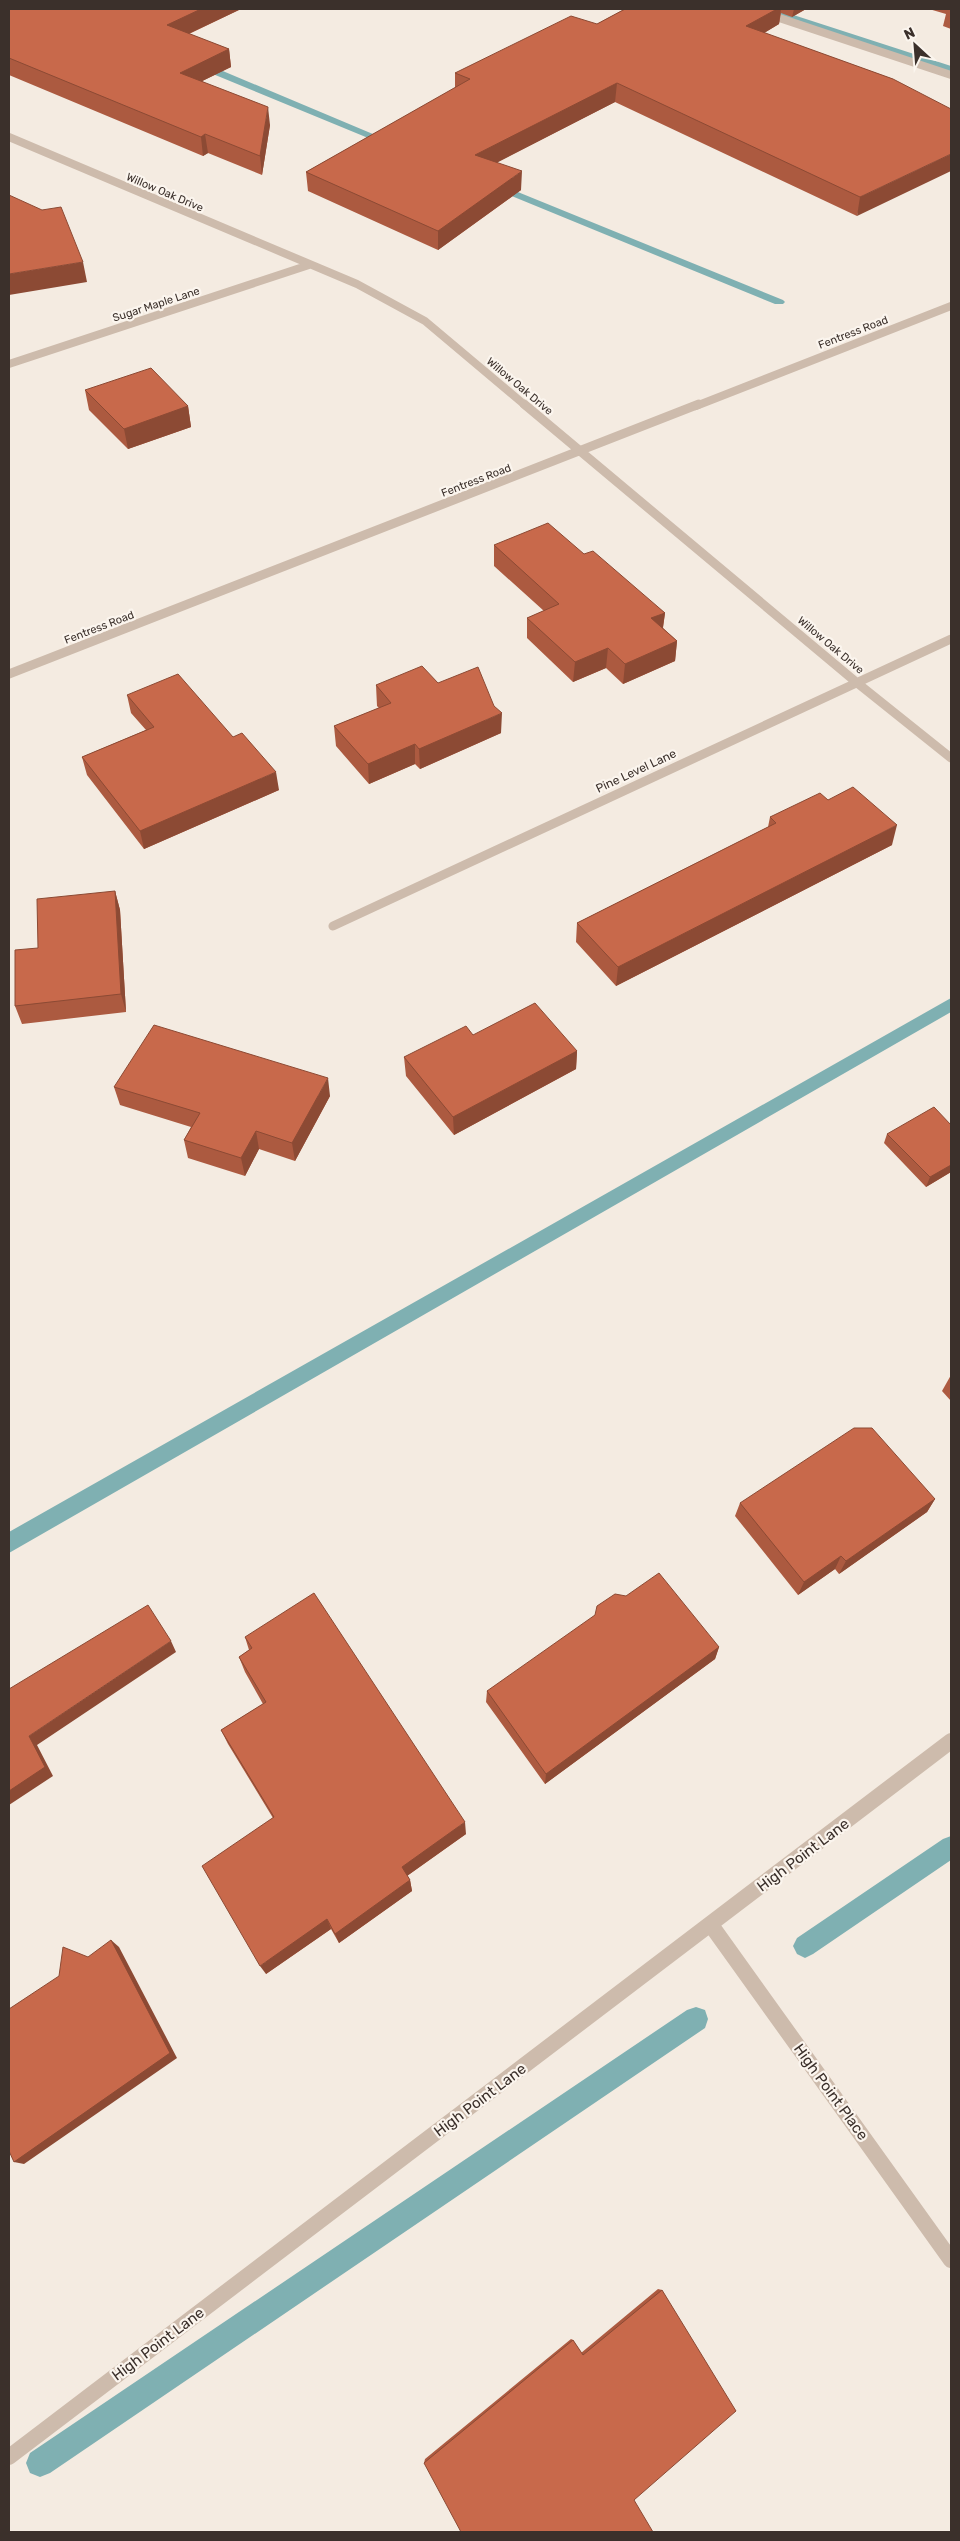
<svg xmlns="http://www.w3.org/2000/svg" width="960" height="2541" font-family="Rubik,sans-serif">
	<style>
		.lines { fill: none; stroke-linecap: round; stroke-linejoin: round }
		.stream { fill: #7fb0b2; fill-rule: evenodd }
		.minor-far2 { stroke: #cdbbac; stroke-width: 8 }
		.minor-far1 { stroke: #cdbbac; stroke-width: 9 }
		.minor { stroke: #cdbbac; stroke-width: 16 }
		.wall { fill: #ac5a40 }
		.shaded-wall { fill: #8c4a34 }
		.building { fill: #c8694b; stroke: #8c4a34 }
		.labels { text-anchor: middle; stroke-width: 4.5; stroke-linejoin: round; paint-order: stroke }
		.far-street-label { font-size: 11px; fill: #3b302b; stroke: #fbf5ee }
		.street-label { font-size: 12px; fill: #3b302b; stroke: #fbf5ee }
		.near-street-label { font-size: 15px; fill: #3b302b; stroke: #fbf5ee }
	</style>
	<rect width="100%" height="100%" fill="#f4ebe1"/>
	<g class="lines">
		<path class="stream" d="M761,9H775L951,66V72Z
			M191,61H199L399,145L398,147H390L191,65Z
			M491,181L783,300L785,302L783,304H775L487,186V182Z
			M951,998V1012L9,1553V1532Z
			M951,1836V1860L813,1954L805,1958L797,1954L793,1946L797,1938L943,1839Z
			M696,2007L705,2010L708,2019L705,2028L50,2473L40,2477L30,2473L26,2463L30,2453L687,2010Z"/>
		<path class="minor-far2" d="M752,9L951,75
			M9,137L357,284L425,321L526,406
			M9,364L309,265
			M696,406L951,306"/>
		<path class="minor-far1" d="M524,404L856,682L951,758
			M9,674L699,404
			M333,926L951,639"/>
		<path class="minor" d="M711,1925L951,2260
			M9,2457L951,1741"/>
	</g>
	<path class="wall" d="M9,9H241L189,34L229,49L231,67L202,81L270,125L262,175L208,153L203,156L9,75Z
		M625,9H806L792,17L781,13L779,24L764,33L893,79L857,216L615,102L497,162L521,190L438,250L308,191L306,172L455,88V73L597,24Z
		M929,9H951V29L943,26L946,14Z
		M85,390L188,406L191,427L128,449L89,410Z
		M494,545L584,554L665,613L663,628L677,641L675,661L623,684L606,668L573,682L527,638V618L544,611L494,566Z
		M438,683L501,733L420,769L415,764L369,784L336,746L334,726L379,708L377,706L376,685Z
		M127,695L279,790L144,849L87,775L82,757L146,730L131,713Z
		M828,800L892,845L616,986L576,942L577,923L768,827L770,817Z
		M115,891L120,910L126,1012L22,1024L15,1006L38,948Z
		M473,1035L577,1051L576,1069L454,1135L406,1076L404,1057Z
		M114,1087L330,1096L295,1161L259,1149L245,1176L188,1158L184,1140L191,1127L120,1105Z
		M951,1125V1172L926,1187L884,1143L887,1134Z
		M951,1375V1401L942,1391Z
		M935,1499L927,1512L839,1574L835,1569L798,1595L735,1516L740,1503Z
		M245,1637L466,1834L407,1876L410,1880L412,1891L339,1943L331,1929L266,1974L273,1818L228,1744L221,1730L263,1704L245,1672L239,1657L249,1650Z
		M719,1647L715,1659L545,1784L486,1702L487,1691Z
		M658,2289L662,2290L634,2500L424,2463L425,2459L571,2339L573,2340L581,2353Z"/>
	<path class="shaded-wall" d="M201,9H241L169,43L167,25Z
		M777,9H781L779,24L744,45L746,26Z
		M794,9H806L792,17Z
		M229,49L231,67L182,91L180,73Z
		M617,83L615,102L475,174V155Z
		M268,107L270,125L262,175L260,156Z
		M205,134L208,153L203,156L201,137Z
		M951,154V171L857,216L860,197Z
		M522,171L521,190L438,250V231Z
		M83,262L87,282L9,295V274Z
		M188,406L191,427L128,449L124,429Z
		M665,613L662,633L651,618Z
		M677,641L675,661L623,684L625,664Z
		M608,648L606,668L573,682L575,662Z
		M502,713L501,733L420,769L419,749Z
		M415,744V764L369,784L368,764Z
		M276,772L279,790L144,849L140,831Z
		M897,825L892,845L616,986L618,967Z
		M115,891L120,910L126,1012L121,994Z
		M577,1051L576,1069L454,1135L453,1117Z
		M328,1078L330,1096L295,1161L292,1143Z
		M256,1131L259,1149L245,1176L241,1158Z
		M951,1165V1172L926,1187L930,1177Z
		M935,1499L927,1512L839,1574L846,1561Z
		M841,1556L835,1569L798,1595L804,1582Z
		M171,1641L176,1652L37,1745L53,1776L9,1805V1791L29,1736Z
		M719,1647L715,1659L545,1784L546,1774Z
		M465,1822L466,1834L404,1878L402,1867Z
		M410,1880L412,1891L339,1943L335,1934Z
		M327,1919L331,1929L266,1974L260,1966Z
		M111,1940L119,1947L177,2058L24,2164L14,2162Z"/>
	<path class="building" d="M9,9H201L167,25L229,49L180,73L268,107L260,156L205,134L201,137L9,58Z
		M625,9H777L746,26L893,79L951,109V154L860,197L617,83L475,155L522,171L438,231L306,172L470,79L455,73L571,16L597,24Z
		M9,195L42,210L61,207L83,262L9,274Z
		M151,368L188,406L124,429L85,390Z
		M548,523L584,554L593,551L665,613L651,618L677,641L625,664L608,648L575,662L527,618L559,604L494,545Z
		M422,666L438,683L478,667L494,706L502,713L419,749L415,744L368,764L334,726L391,703L376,685Z
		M178,674L233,737L242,733L276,772L140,831L82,757L154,727L127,695Z
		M853,787L897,825L618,967L577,923L776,823L770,817L820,793L828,800Z
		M115,891L121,994L15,1006V950L38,948L37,899Z
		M535,1003L577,1051L453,1117L404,1057L466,1026L473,1035Z
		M154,1025L328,1078L292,1143L256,1131L241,1158L184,1140L200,1113L114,1087Z
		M934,1107L951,1125V1165L930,1177L887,1134Z
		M854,1428H872L935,1499L846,1561L841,1556L804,1582L740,1503Z
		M659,1573L719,1647L546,1774L487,1691L595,1615L597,1606L615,1594L626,1596Z
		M314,1593L465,1822L402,1867L410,1880L335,1934L327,1919L260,1966L202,1866L274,1817L221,1730L266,1702L239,1657L252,1648L245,1637Z
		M148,1605L171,1641L29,1736L45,1767L9,1791V1689Z
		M111,1940L170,2053L14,2162L9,2151V2009L59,1976L63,1947L88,1957Z
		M662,2290L736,2411L634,2500L653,2532H461L424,2463L573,2340L583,2355Z"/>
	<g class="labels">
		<g class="far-street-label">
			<text transform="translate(165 192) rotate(23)" y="4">Willow Oak Drive</text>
			<text transform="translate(156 304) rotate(-18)" y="4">Sugar Maple Lane</text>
			<text transform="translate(853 332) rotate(-21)" y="4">Fentress Road</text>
			<text transform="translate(520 386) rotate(40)" y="4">Willow Oak Drive</text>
			<text transform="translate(476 480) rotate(-21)" y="4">Fentress Road</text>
			<text transform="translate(99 627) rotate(-21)" y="4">Fentress Road</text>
			<text transform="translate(831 645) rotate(40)" y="4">Willow Oak Drive</text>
		</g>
		<g class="street-label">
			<text transform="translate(636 771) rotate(-25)" y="4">Pine Level Lane</text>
		</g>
		<g class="near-street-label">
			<text transform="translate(803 1855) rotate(-37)" y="5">High Point Lane</text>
			<text transform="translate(831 2092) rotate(54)" y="5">High Point Place</text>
			<text transform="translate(480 2100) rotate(-37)" y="5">High Point Lane</text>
			<text transform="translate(158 2344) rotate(-37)" y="5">High Point Lane</text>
		</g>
	</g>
	<rect width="960" height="2541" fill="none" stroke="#3b302b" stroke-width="20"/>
	<g transform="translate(915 45) rotate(334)" stroke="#fbf5ee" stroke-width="4" paint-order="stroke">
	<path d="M0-4L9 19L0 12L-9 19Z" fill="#3b302b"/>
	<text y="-8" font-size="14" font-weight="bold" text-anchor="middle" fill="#3b302b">N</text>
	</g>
</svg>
